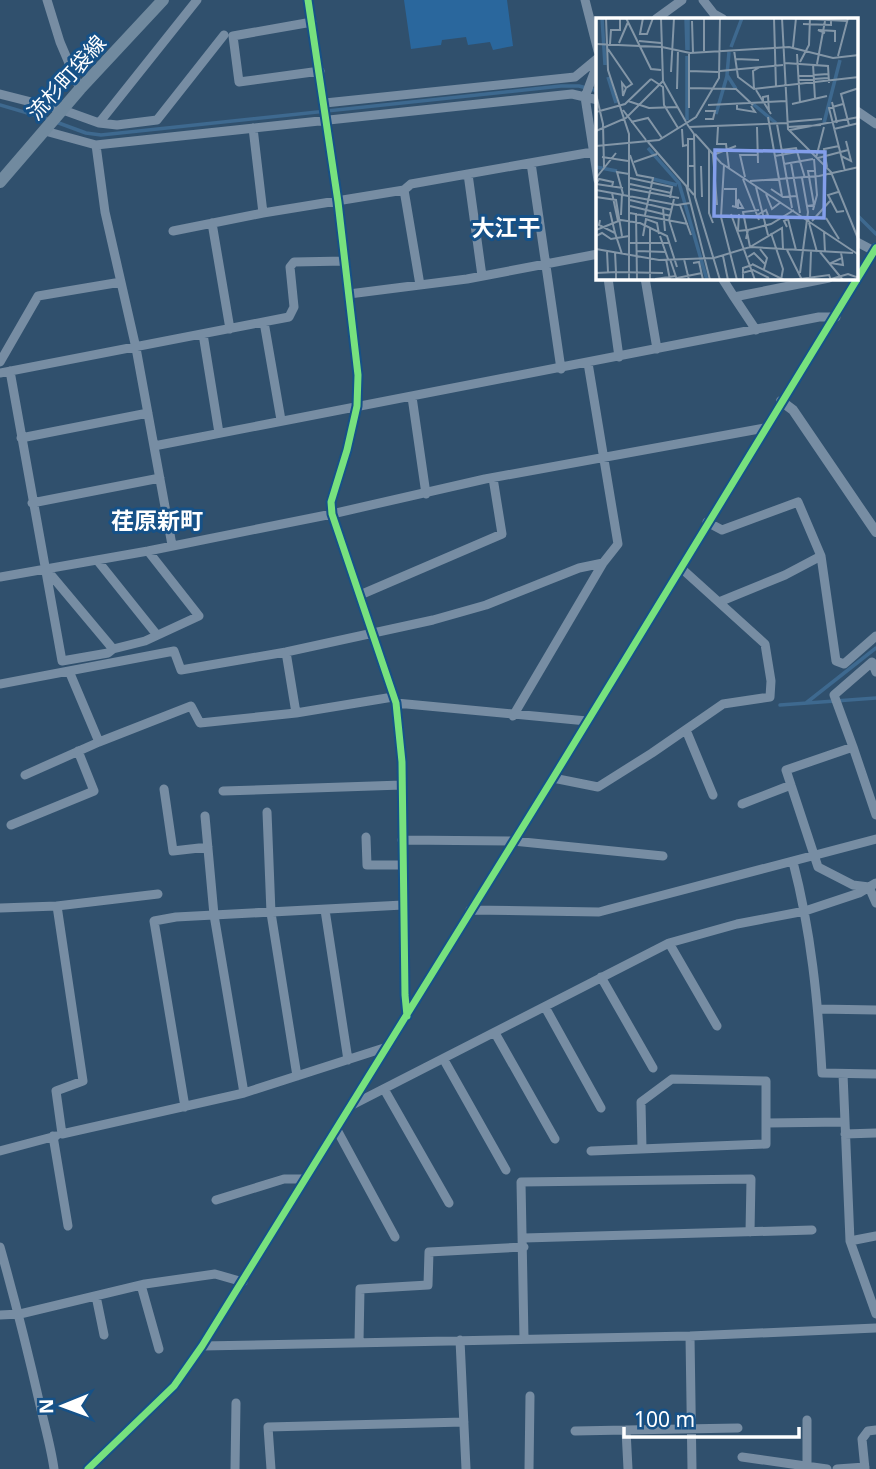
<svg xmlns="http://www.w3.org/2000/svg" width="876" height="1469" font-family="'Noto Sans','Noto Sans JP',sans-serif">
	<style>
		.green { fill: #2a679d }
		.lines { fill: none; stroke-linecap: round; stroke-linejoin: round }
		.stream { stroke: #3e698f; stroke-width: 3.5 }
		.minor { stroke: #778da3; stroke-width: 9 }
		.tertiary { stroke: #778da3; stroke-width: 10 }
		.secondary { stroke: #718a9f; stroke-width: 12 }
		.cycleway-casing { stroke: #165187; stroke-width: 11 }
		.cycleway { stroke: #77e17e; stroke-width: 7 }
		.labels { text-anchor: middle; stroke-width: 6; stroke-linejoin: round; paint-order: stroke }
		.street-label { font-size: 21px; fill: #fff; stroke: #165187 }
		.neighbourhood-label { font-size: 23px; font-weight: bold; fill: #fff; stroke: #165187 }
		.inset-river { fill: none; stroke: #3e698f; stroke-width: 3.5 }
		.inset-road { fill: none; stroke: #8396a7; stroke-width: 2 }
		.view { fill: #839eea; fill-opacity: 0.15; stroke: #839eea; stroke-width: 3.5 }
		.inset-edge { fill: none; stroke: #fff; stroke-width: 3.5 }
	</style>
	<rect width="100%" height="100%" fill="#30506d"/>
	<path class="green" d="M404,0H507L513,46L493,50L490,42L468,45L466,37L442,40L441,45L411,49Z"/>
	<g class="lines">
		<path class="stream" d="M0,105L48,119
			M56,122L86,133L101,135L561,86H579L598,91
			M857,215L876,234
			M806,703L876,648
			M780,705L876,698"/>
		<path class="minor" d="M47,0L60,42L80,89
			M197,0L99,123L117,125L157,120L224,35
			M308,0L338,202L358,375L357,406L347,450L331,502L332,514L396,703L402,762L405,995L407,1016
			M585,0L598,51
			M703,0L714,14L723,19
			M656,19L682,0
			M312,22L233,36L239,82L320,71
			M598,62L585,97L598,180
			M0,94L63,110L99,123
			M325,103L575,77L598,58
			M857,111L876,124
			M253,128L263,213L404,190L411,184L598,151
			M45,131L96,145L105,212L136,348L172,545
			M96,145L572,94L598,100
			M531,163L561,369
			M468,174L482,276
			M404,190L420,285
			M212,223L230,329
			M173,231L263,213
			M857,242L876,252
			M608,278L619,357
			M645,278L657,349
			M722,278L734,297
			M349,294L467,279L598,254
			M264,322L281,420
			M756,330L734,297L829,278
			M203,334L219,433
			M0,362L38,296L121,282
			M10,371L62,661L108,653L113,649L145,641L199,616L148,551
			M0,373L289,317L294,307L290,267L294,262L345,261
			M412,397L426,494
			M21,438L148,413
			M154,446L819,317H836
			M32,503L160,478
			M707,522L722,530L798,502L821,556L785,575L719,602
			M821,556L836,661L844,664L876,636
			M97,560L157,635
			M46,569L113,649
			M0,577L148,551L332,514L485,479L765,428
			M360,595L502,534L493,478
			M286,652L296,713L393,697
			M69,671L99,742L191,706L200,723L296,713
			M0,684L174,651L181,670L286,652L433,620L486,605L579,568L603,563
			M396,703L587,721
			M513,716L603,563L618,544L588,363
			M686,730L713,795
			M853,747L834,695L872,662L876,672
			M25,775L99,742
			M553,778L598,787L652,753L723,704L770,697L771,681L765,644L681,568
			M164,789L173,851L208,847
			M223,791L402,785
			M742,804L791,785
			M267,812L271,913L297,1076
			M876,815L853,747L786,770L818,867L853,885L869,887L876,903
			M205,816L214,915L244,1093
			M11,825L94,791L78,751
			M366,837L367,865H402
			M402,840L513,841L663,856
			M793,862C811,931 818,1001 822,1073L876,1074
			M57,906L83,1081L56,1091L62,1134L244,1093L384,1048
			M0,908L57,906L158,894
			M325,910L348,1060
			M470,910L599,912L876,839
			M669,943L717,1026
			M601,977L653,1068
			M545,1007L601,1108
			M819,1009L876,1010
			M495,1033L555,1139
			M444,1060L506,1170
			M843,1074L850,1241L876,1314
			M384,1089L449,1203
			M354,1104L669,943L737,924L805,911L859,893L876,883
			M185,1107L154,921L176,917L403,905
			M767,1123L844,1122
			M337,1130L395,1237
			M845,1134L876,1133
			M53,1136L68,1226
			M0,1151L56,1136
			M591,1151L766,1144V1081L672,1079L641,1102L642,1149
			M216,1200L284,1179H306
			M524,1238L812,1230
			M850,1241L876,1236
			M0,1247C15,1300 28,1352 40,1405C45,1427 51,1447 54,1469
			M141,1285L159,1349
			M96,1296L104,1335
			M0,1315L20,1314L145,1284L215,1274L243,1282
			M690,1336L692,1469
			M524,1339L521,1182L751,1179L750,1232
			M460,1340L466,1469
			M359,1342L360,1289L428,1285L429,1252L524,1247
			M202,1346L690,1336L876,1328
			M575,1431L626,1430
			M742,1457L827,1469
			M807,1466V1420
			M88,1469L174,1386L202,1346L553,778L874,251
			M235,1469L236,1403
			M271,1469L268,1427L464,1422
			M529,1469L530,1396
			M628,1469L626,1430L738,1428
			M837,1469L865,1467
			M865,1469L862,1439L868,1431L876,1430"/>
		<path class="tertiary" d="M874,251L876,248
			M781,401L793,410L876,532"/>
		<path class="secondary" d="M0,182L80,89L163,0"/>
		<g class="cycleway-casing">
			<path id="cycleway" d="M308,0L338,202L358,375L357,406L347,450L331,502L332,514L396,703L402,762L405,995L407,1016
				M88,1469L174,1386L202,1346L553,778L876,248"/>
		</g>
		<use href="#cycleway" class="cycleway"/>
	</g>
	<g class="labels">
		<g class="street-label">
			<text transform="translate(67 78) rotate(-48)" y="7">流杉町袋線</text>
		</g>
		<g class="neighbourhood-label">
			<text x="506" y="236">大江干</text>
			<text x="157" y="529">荏原新町</text>
		</g>
	</g>
	<g transform="translate(596 18)">
		<rect width="262" height="262" fill="#30506d"/>
		<path class="inset-river" d="M6,0L9,47M90,0L91,32M92,0V32M135,29L146,0M133,34L131,57L140,71M91,38V102M12,59L20,85M157,86L180,105M120,96L131,58M228,105L244,42M52,130L83,165L111,262M0,149L21,153M57,161L81,167"/>
		<path class="inset-road" d="M10,0L12,52L33,116V262M30,0L55,51L65,52M47,0L44,16H51L57,0M108,0V33M178,0L180,69M186,0L192,111L235,154L263,223M195,0L251,3M96,3L97,35M207,6L235,7V3M229,15L222,12L239,13V24M43,23L65,25M23,25L32,4M0,26L66,29M14,26L15,12H24V0M66,29L94,35L193,29L237,40L263,37M197,29L200,0M12,31L36,66L30,70L26,65L27,78L30,70M138,32L142,59L158,71L263,59M93,35V90M201,36L204,85M242,38L252,0M140,41L163,42M204,44L213,27L214,0M189,45L232,48L233,65M217,46L219,81M221,46L229,3M93,53L122,54M124,53L187,47M75,54L78,0M203,58L232,56M55,61L67,69L68,87L82,110M203,62L232,60M67,63L90,104M93,70L140,71L157,87M81,71L82,32M158,71L157,53L164,49M160,72L175,96M0,76L7,106L8,149M32,83L53,90L82,89M167,83V79L172,78L173,94M236,84L241,105M196,86L231,78M247,86L233,90L249,153M112,87L190,83M141,87V91L159,94L155,88M27,92L50,122M109,93H119L117,101H109M0,94L29,86L55,61M172,99L186,178M35,104L52,100L66,120M191,104L226,101M91,106L98,116L99,179L124,262M181,106L196,190M253,107L245,76L263,70M93,109L191,105M122,109L121,126H130L133,150M161,109L162,145M192,109L225,107M86,111L87,128L91,127M238,111L263,105M194,112L263,99M0,113L30,100L67,63L65,0M99,116L125,145L263,237M52,124L98,177M0,128L63,122L100,99L123,60L124,0M113,132V195L117,205M185,132L200,130L209,160M34,137L41,157L57,160L49,197M179,138L201,134M245,138L255,143L250,123M6,139L32,143M220,140L228,109M222,140L252,132M38,144L61,136M195,145L204,195M188,146L217,141M128,147L125,199L141,262M92,148V121H98M105,148L106,179M231,149L228,131L243,128M149,159L144,137H161M0,160L20,135M34,160L76,169L74,180M147,161L163,202M154,163L223,158L263,149M0,166L27,170M0,166L3,161L17,164L16,169M34,166L75,175M90,167L114,262M92,169V148H98M160,169L172,217M34,171L83,180M128,171H140V189L136,188M175,171L187,179L201,178M0,172L81,187L94,185M242,174L232,177L241,194L248,193M16,175L22,203M27,176L21,154L33,156M170,176L176,191L185,184M0,179L20,182L26,218M78,181L73,202L80,224M142,181L147,190H142V182M34,182L76,192M84,187L95,217M121,187L117,137L140,128M34,188L75,198M211,188L218,187L212,153H219M67,190L69,213M163,192L147,194L154,229L186,210L187,231M217,192L221,177L218,141M14,194L19,215M34,195L92,206M40,195L41,262M135,196L159,262M143,196L142,213L152,212L150,221M25,197L26,176M158,199L170,192L172,197L165,199M230,200L243,221M212,201L221,234M4,202L3,207L19,215L26,236M216,203L234,183M191,209L188,203L192,201L200,232M54,210V262M0,212L25,202L44,205L71,218L81,249M152,212L175,206L198,192M228,213L229,234M175,215L187,251L185,262M0,218L6,215L15,221L33,218M47,218L50,201L61,205L63,216M64,218L72,241M33,225H73M0,231L63,242L118,240L154,229L257,235M164,231L171,240L168,251M191,232L206,262M11,233L12,254M41,233L70,234M19,234L20,254L67,255M224,234L247,262M245,235L246,240L235,245L247,247L246,240M127,238L132,262M152,239L158,235L169,246M70,241L74,262M74,241L81,262M88,241L93,262M97,245L103,244L107,262M156,246L188,262M0,255L20,254V262M146,255L157,252L173,260M204,255L212,194L206,160M81,260L106,255M59,261L80,258M214,261L215,233M235,261L252,256L263,260M147,262V250L156,247M196,262L233,257L235,262"/>
		<path class="view" d="M119,132L229,134L228,200L118,198Z"/>
		<rect width="262" height="262" class="inset-edge"/>
	</g>
	<g transform="translate(63 1406) rotate(269)" stroke="#165187" stroke-width="5" paint-order="stroke">
	<path d="M0-5L12 26L0 18L-12 26Z" fill="#ffffff"/>
	<text y="-10" font-size="19" font-weight="bold" text-anchor="middle" fill="#ffffff">N</text>
	</g>
	<path d="M624 1427v10h175v-10" fill="none" stroke="#ffffff" stroke-width="3.5"/>
	<text x="634" y="1427" font-size="21" fill="#ffffff" stroke="#165187" stroke-width="5" paint-order="stroke">100 m</text>
</svg>
